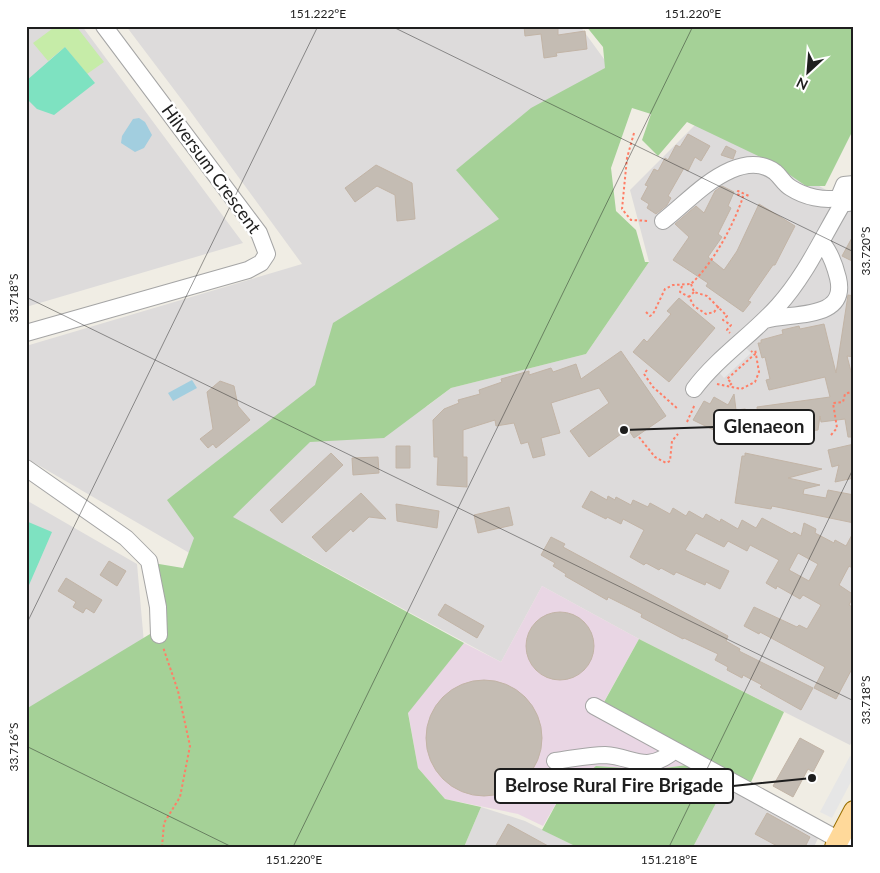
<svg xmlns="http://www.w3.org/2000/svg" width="880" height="873" font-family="Lato,sans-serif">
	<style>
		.residential { fill: #dddbdb }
		.industrial { fill: #e9d6e4 }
		.grass { fill: #c6eca8 }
		.forest { fill: #a5d197 }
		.pitch { fill: #7ee2c1 }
		.parking { fill: #e6e6e6 }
		.water { fill: #a2cedf }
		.building { fill: #c4bcb3; stroke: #c2b4a6; fill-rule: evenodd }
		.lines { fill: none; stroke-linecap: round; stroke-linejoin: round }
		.minor-casing { stroke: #a5a5a5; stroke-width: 18 }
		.major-casing { stroke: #996f00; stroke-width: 22 }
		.path { stroke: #ff7e66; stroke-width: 2; stroke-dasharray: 2.5 2.5; stroke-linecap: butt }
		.minor { stroke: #fff; stroke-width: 16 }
		.major { stroke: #ffd99a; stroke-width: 20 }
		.ticks { fill: none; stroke: #1e1e1e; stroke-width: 1; stroke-opacity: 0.45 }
		.labels { text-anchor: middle; stroke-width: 5; stroke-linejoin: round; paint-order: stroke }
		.street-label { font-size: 18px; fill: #1e1e1e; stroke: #fff }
		.leader { fill: none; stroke: #1e1e1e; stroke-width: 2 }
		.callout-dot { fill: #1e1e1e; stroke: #fff; stroke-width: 2 }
		.callout { fill: #fff; stroke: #1e1e1e; stroke-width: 2 }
		.callout-label { font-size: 19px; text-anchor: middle; font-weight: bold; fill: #1e1e1e }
		.neatline { fill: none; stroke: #1e1e1e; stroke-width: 2 }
		.ticks-label { font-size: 12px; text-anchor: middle; fill: #1e1e1e }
	</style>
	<rect width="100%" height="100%" fill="#f0ede4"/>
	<path class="residential" d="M26,26H82L243,243L26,307Z
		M126,26H580L620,81L426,407L451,388L586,354L649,262L630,190L696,124L739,140L854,206V738L850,745L639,639L542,586L501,662L302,554L260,594L26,458V346L302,264L185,104Z
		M26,500L137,564L144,643L26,715Z
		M725,786L819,836L814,847H693Z
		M481,807L525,821L577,847H464Z"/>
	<path class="industrial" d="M542,586L639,639L596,716L687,765L650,770L561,795L543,826L518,814L445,799L418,768L408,712L464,643L501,662Z"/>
	<path class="grass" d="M56,26H76L104,62L87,74L65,47L48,61L33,43Z"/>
	<path class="forest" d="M586,26H854V128L825,186H806L771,162L687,122L658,156L642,140L651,114L632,108L611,168L616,211L636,230L645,262H649L586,354L451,388L384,438L310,442L233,517L464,643L408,713L418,768L445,799L481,807L464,847H26V709L155,631L147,562L183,568L194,538L167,500L315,385L333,323L499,219L456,170L531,108L605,68L603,47Z
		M639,639L784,712L750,784L603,704Z
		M687,765L725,786L693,847H577L542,830L561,795L596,766L650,770Z"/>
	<path class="pitch" d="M65,47L95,83L54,115L37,109L26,98V81Z
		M26,521L52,532L26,592Z"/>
	<path class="parking" d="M744,346L751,353L724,378L717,370Z
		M850,756L854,758V776L832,818L820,812Z"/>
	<path class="water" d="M139,118L145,122L152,135L144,148L135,152L121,143L122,136L133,119Z
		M192,380L197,388L173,401L168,393Z"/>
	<path class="building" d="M524,26H558V35L585,31L587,49L556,53L557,56L544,58L541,34L525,36Z
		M688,134L710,146L701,161L695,157L688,171L684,168L668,196L671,198L667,205L656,214L647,208L649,204L641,199L648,186L645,185L654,169L658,171L665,158L668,160L676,145L680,147Z
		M726,146L736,151L733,159L721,155Z
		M376,165L412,183L415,219L397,221L395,195L377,186L355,202L345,188Z
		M722,186L734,192L728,206L731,208L718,234L722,237L708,257L724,270L737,251L759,204L795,226L775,265H773L748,301L751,302L743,312L706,286L708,283L673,260L689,237L675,224L696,206L704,213L715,191Z
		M854,234V262L842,256Z
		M848,295L854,296V357L847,356L854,383V437H848L845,419L821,422L820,416L818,430L795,433V430L773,433V427L759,426L757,407L830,397L825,377L769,390L766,380L770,379L765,357L762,358L758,343H761V340L783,334L782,330L799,326L800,329L824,324L836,373Z
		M679,298L715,328L669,382L633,352L644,339L647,342L671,314L667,311Z
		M621,351L666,416L634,438L628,429L589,457L570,431L609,403L599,388L551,403L560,433L541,438L545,455L533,458L528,442L521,444L514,423L496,426L495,420L463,430V457H467V487L437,485L438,457H434L433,420L444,409L459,403L458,400L480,394L479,390L502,382L501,379L529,371V375L551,368L553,372L576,364L581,379Z
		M220,381L234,386L238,406L250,420L216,448L213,444L208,448L200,439L213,429L207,392Z
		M734,394L736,410L745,409L753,413L743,432L737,429L735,433L729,430L726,436L693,420L704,401L710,404L714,397L728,405Z
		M854,444V478L835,482L839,465L832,467L828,450Z
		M396,446H410V468H396Z
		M331,453L343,465L282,523L270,510Z
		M745,453L822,469L788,478L820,485L804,489L803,494L826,498L828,490L854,495V523L772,506L771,509L735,503L742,456H745Z
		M378,457L379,473L353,475L352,458Z
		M591,491L607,500L608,496L615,500L616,497L631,505L633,500L648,507L650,503L670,514L673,508L686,516L689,511L703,519L706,514L720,522L721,519L738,529L742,520L756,528L762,518L792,534L794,532L801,536L804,523L816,529L815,533L834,543L835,540L846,546L854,531V569L849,566L839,585L854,595L849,605L854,608V665L836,699L814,688L825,667L760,632L759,634L744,626L754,607L797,627L799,625L807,629L821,605L803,595L800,599L777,586L776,589L766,583L779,560L750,545L747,551L728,541L724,547L696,533L685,550L729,571L720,589L706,582L705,585L676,572L674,575L661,568L659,570L646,563L644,565L630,557L644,530L623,519L621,524L607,517L606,519L582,507ZM798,553L818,564L809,581L789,570Z
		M361,493L386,519L369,517L353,532L351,529L326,552L312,537Z
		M396,504L439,511L437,528L397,521Z
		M509,507L513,525L478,533L474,515Z
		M551,537L565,544L563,547L728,636L726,641L740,649L739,651L813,688L801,710L760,687L762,685L743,675L742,678L727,670L728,667L715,660L718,654L684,638L683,639L641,617L642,614L608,597L607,600L565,576L566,574L553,566L555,563L541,555Z
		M109,561L126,571L117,586L100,575Z
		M66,578L102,600L94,613L86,608L83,613L73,607L76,602L58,591Z
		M445,604L484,626L477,638L438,615Z
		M526 646a34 34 0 1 1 68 0a34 34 0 1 1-68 0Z
		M426 738a58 58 0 1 1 116 0a58 58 0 1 1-116 0Z
		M800,738L824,751L813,772L808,769L793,797L773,786Z
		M767,813L810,837L805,847H779L755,834Z
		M508,824L550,847H495Z"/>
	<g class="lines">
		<g class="minor-casing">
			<path id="minor" d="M854,184L844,185L839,197L843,203H848L854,199
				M663,221C686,203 704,182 731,170C745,164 762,162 775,172C781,177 784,184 791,188C805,197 824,201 839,198
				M765,320C791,312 848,321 838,278C835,266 830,252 822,243
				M26,333L248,270L261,263L267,254L259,233L104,26
				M694,389C717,358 752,335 778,306C806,275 822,238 843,203
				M26,468L126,538L149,561L158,607L159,635
				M594,706L852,847
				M555,761C571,759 589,755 605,755C635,757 645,774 674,751"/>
		</g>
		<g class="major-casing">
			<path id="major" d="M835,847L854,811"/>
		</g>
		<path class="path" d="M634,133L627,158L622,209L631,220L649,221
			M691,284L694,292L707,296L727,316L723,320L731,325L727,330L730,333
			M682,286L680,292L689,297
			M694,292L689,297L694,306L706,314L714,312L719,306
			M646,312L650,316L653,314L665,289L673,285L691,284C714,262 733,226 743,197L737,194L738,191L749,196
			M647,370L644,374L653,387L678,409
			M717,384L741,389L755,382L759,372L755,349
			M730,385L732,383L727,379L755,354L751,351
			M687,422L695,404
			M831,435L837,428L833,403L843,402L845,394L854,391
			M639,437L655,457L666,463L670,461L672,441L678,434
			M162,847L164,823L180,797L190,746L178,691L163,647"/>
		<use href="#minor" class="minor"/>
		<use href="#major" class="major"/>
	</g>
	<path class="ticks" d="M391,26L854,252M26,297L854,701M26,625L318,26M26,746L232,847M293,847L693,26M669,847L854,467"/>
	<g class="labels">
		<g class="street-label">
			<text transform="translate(211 169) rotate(54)" y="6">Hilversum Crescent</text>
		</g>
	</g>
	<path class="leader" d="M624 430L714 427M812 778L733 786"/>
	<g class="callout-dot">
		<circle cx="624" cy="430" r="5"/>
		<circle cx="812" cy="778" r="5"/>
	</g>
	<g class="callout">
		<rect x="714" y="410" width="100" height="34" rx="5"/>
		<rect x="495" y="769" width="238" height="34" rx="5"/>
	</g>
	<g class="callout-label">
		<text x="764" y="433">Glenaeon</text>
		<text x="614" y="792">Belrose Rural Fire Brigade</text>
	</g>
	<rect width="880" height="873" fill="none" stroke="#ffffff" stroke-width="55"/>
	<g transform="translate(808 72) rotate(206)" stroke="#ffffff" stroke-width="4" paint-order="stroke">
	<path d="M0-4L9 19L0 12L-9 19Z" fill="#1e1e1e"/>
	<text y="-8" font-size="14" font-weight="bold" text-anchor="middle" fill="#1e1e1e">N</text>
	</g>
	<rect x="28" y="28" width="824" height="818" class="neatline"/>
	<g class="ticks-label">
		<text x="318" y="18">151.222°E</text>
		<text x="693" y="18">151.220°E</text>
		<text transform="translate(866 251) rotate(-90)" y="4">33.720°S</text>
		<text transform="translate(14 298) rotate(-90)" y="4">33.718°S</text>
		<text transform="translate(866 700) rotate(-90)" y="4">33.718°S</text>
		<text transform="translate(14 747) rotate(-90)" y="4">33.716°S</text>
		<text x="294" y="864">151.220°E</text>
		<text x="669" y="864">151.218°E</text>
	</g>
</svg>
